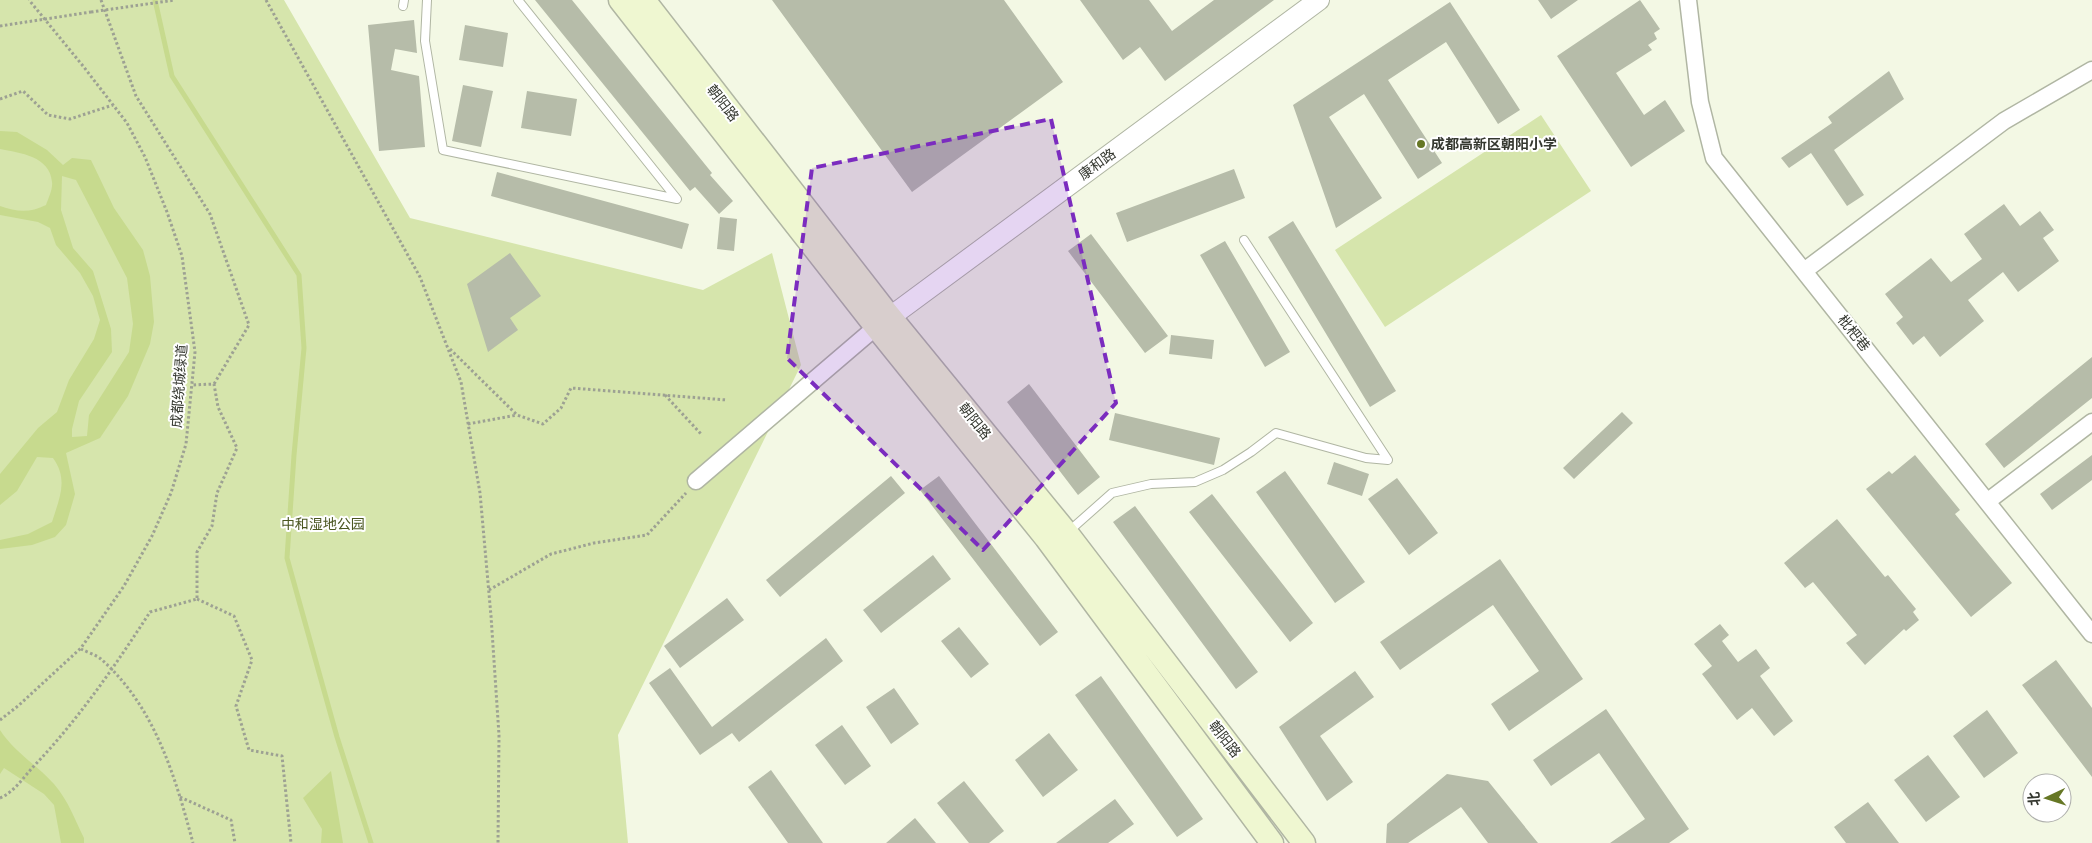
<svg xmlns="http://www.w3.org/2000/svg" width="2092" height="843" font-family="'PT Sans Narrow','Noto Sans SC',sans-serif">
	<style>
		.green { fill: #d6e5ac }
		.water { fill: #c7da8e; fill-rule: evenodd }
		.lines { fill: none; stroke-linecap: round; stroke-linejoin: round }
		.stream { stroke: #c7da8e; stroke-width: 5 }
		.building { fill: #b6bca9 }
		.service-casing { stroke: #b0b6a3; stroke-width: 10 }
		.minor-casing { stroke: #b0b6a3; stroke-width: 19 }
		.tertiary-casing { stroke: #b0b6a3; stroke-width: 22 }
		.secondary-casing { stroke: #b0b6a3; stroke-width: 25 }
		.path { stroke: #9da193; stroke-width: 3; stroke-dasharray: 2.5 2.5; stroke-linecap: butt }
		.service { stroke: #fff; stroke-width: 8 }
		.minor { stroke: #fff; stroke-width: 16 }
		.tertiary { stroke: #fff; stroke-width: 20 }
		.secondary { stroke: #eff7d1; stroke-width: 22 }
		.path-bridge { stroke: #9da193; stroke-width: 3; stroke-dasharray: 2.5 2.5; stroke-linecap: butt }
		.marked { fill: #7b2cbf; fill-opacity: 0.2; stroke: #7b2cbf; stroke-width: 4; stroke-dasharray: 10 6; stroke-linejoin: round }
		.poi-dot { fill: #667725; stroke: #fff; stroke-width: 2 }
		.labels { text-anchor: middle; stroke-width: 4; stroke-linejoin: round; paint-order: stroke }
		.street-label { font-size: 14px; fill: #353830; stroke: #fff }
		.poi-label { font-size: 14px; font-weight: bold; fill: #353830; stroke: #fff; text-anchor: start }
		.park-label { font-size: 14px; fill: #4b5721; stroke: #fff }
	</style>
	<rect width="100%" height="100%" fill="#f3f8e4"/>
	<path class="green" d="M0,0H284L410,218L703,290L772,253L801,365L618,735L628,843H0Z
		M1541,115L1591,191L1385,327L1335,250Z"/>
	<path class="water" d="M0,131L17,132L47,150L63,165L72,158L91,160L114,208L143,250L150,276L154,322L150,344L128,396L100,438L66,453L75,494L66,525L55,537L32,545L0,549V540L28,534L52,522C59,499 69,480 53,458L37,457L17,491L0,505V474L38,428L57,412L69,380L94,339L100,320L93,296L80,273L56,245L50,228L38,222L0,215V206C17,212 30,213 46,205C48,199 53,189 52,182C50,156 20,153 0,149ZM62,176L76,180L127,278L133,324L129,352L89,415L87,436L72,437V429L79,401L112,352L111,329L93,271L73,248L61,210Z
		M0,730C14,752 37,765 54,784C68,800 75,820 84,838V843H61L54,805L44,794L4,768L0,774Z
		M331,771L343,843H321L322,829L303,798Z"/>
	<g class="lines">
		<path class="stream" d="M155,0L172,76L299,275L304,348L294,455L287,558L337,737L371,843"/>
	</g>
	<path class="building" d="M535,0H572L712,173L710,175L733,201L719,214L695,187L690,191Z
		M772,0H1004L1063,82L912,192Z
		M1080,0H1149L1172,31L1214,0H1274L1165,81L1140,47L1123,60Z
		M1538,0H1578L1551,19Z
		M1640,0L1660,29L1654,33L1657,39L1648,45L1652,50L1616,73L1644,115L1665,100L1685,131L1631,167L1557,56Z
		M1450,2L1520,110L1498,124L1446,42L1388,80L1442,163L1418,179L1364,94L1329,117L1382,198L1336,228L1293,105Z
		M414,20L417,53L395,49L391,70L419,76L425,147L379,151L368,25Z
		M465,25L508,33L503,67L459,60Z
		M1889,71L1904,99L1834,150L1864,195L1847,206L1811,153L1789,168L1781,158L1832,123L1828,117Z
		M463,85L493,91L481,147L452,141Z
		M527,91L577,99L571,136L521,128Z
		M1234,169L1245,198L1127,242L1116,213Z
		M497,172L689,224L682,249L491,196Z
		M2004,204L2020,226L2040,211L2054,230L2043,238L2059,261L2018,292L2003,272L1968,300L1984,321L1940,357L1924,336L1913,345L1896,323L1903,317L1885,294L1931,258L1951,282L1982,259L1964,234Z
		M720,217L737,219L734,251L717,249Z
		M1293,221L1396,391L1370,407L1268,237Z
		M1091,234L1168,336L1145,353L1068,251Z
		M1225,241L1290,352L1265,367L1200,255Z
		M510,253L541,296L510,318L518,330L488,352L467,284Z
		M1171,335L1214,340L1212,359L1169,354Z
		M2092,357V398L2004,468L1985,444Z
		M1029,384L1100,477L1078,495L1007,402Z
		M1622,412L1633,423L1574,479L1563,468Z
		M1115,413L1220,438L1214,465L1109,440Z
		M1915,455L1960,510L1955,514L2012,583L1971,617L1866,489L1889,471L1892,474Z
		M2092,455V480L2052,510L2040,494Z
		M1334,462L1369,474L1362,496L1327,484Z
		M1285,471L1365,582L1335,603L1256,492Z
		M891,476L905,493L780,597L766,580Z
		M939,476L1058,632L1040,646L920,490Z
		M1397,478L1438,533L1409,555L1368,499Z
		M1212,494L1313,623L1290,642L1189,512Z
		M1135,506L1258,672L1236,689L1113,522Z
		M1837,519L1885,577L1888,575L1916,609L1913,612L1919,620L1906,631L1904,629L1865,665L1846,643L1857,635L1813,582L1805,588L1784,563Z
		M933,555L951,579L881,633L863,610Z
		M1500,559L1583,679L1509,731L1491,704L1539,671L1493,605L1400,670L1380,642Z
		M727,598L744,620L680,668L664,646Z
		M1720,624L1729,635L1722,641L1738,662L1756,649L1770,668L1760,676L1793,721L1774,736L1752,708L1737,720L1702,674L1712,666L1694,644Z
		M959,627L989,664L971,678L941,641Z
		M826,638L843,661L739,742L732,733L700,755L649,683L670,668L712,727Z
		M2056,660L2092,708V777L2022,685Z
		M1355,671L1374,697L1320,736L1353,782L1327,801L1279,727Z
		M1101,676L1203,819L1177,837L1075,695Z
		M894,688L919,724L891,744L866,707Z
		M1606,709L1689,829L1669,843H1610L1645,819L1599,753L1551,786L1533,760Z
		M1987,710L2018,753L1984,778L1953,736Z
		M842,725L871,766L845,785L815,745Z
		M1049,733L1078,770L1043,797L1015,760Z
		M1928,755L1960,797L1926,822L1894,780Z
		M771,770L823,843H788L748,787Z
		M1447,774L1488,781L1538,843H1488L1461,807L1408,843H1386L1387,824Z
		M964,781L1004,831L989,843H969L937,803Z
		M1115,799L1134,824L1108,843H1056Z
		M1868,802L1899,843H1846L1834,827Z
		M915,818L936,843H886Z"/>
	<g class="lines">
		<g class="service-casing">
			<path id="service" d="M427,0L425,41L443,150L677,199L518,0
				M403,6L404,0
				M1068,532L1112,493L1151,484L1195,482L1223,470L1251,452L1276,433L1366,458L1388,460L1244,240"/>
		</g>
		<g class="minor-casing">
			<path id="minor" d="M1688,0L1700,102L1714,158L2092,634
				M1804,271L2004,121L2092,70
				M696,481L876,327
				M1988,501L2092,422"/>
		</g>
		<g class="tertiary-casing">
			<path id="tertiary" d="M878,326L1319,0"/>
		</g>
		<g class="secondary-casing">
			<path id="secondary" d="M620,0L876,327L1046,538L1272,843
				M644,0L887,313L1067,533L1304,843"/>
		</g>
		<path class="path" d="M101,0L136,96L210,214L249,325L214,384
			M266,0L420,277L461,382L480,493L491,616L499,735L498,843
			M0,26L91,12
			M0,99L23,91L48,115L70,119L113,105
			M450,349L517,415L543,424L561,408L571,388L727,400
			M665,395L701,434
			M468,424L517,415
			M489,590L551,554L594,543L647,535L686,493
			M197,599L234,616L252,660L236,706L249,750L282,756L291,843
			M81,649C87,652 96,655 101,659C155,707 175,776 193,843
			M0,720L18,706L81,648L124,586L152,536L171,493L186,444L195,352L182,256L167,212L145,157L127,123L83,66L29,0
			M180,797L231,820L235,843
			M0,798C14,792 23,778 33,767C78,720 115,666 150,612L197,599V552L212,526L217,493L237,448L218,407L214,384L192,385"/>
		<use href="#service" class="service"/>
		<use href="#minor" class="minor"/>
		<use href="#tertiary" class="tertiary"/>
		<use href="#secondary" class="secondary"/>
		<path class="path-bridge" d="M91,12L175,0"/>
	</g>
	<path class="marked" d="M1051,119L1116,403L983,550L787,358L812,168Z"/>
	<circle class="poi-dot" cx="1421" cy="144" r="5"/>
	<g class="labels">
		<g class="street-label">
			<text transform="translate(723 103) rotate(52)" y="5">朝阳路</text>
			<text transform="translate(1097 164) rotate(-36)" y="5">康和路</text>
			<text transform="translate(1854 333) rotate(51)" y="5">枇杷巷</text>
			<text transform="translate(179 386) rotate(-86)" y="5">成都绕城绿道</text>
			<text transform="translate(975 421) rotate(51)" y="5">朝阳路</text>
			<text transform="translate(1225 739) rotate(52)" y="5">朝阳路</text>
		</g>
		<g class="poi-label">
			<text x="1431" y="149">成都高新区朝阳小学</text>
		</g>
		<g class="park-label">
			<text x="323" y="529">中和湿地公园</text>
		</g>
	</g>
	<g transform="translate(2047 798) rotate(266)"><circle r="24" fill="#ffffff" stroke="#aeafac"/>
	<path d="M0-4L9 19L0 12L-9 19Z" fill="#667725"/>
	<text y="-8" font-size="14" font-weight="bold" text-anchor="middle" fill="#353830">北</text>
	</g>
</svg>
